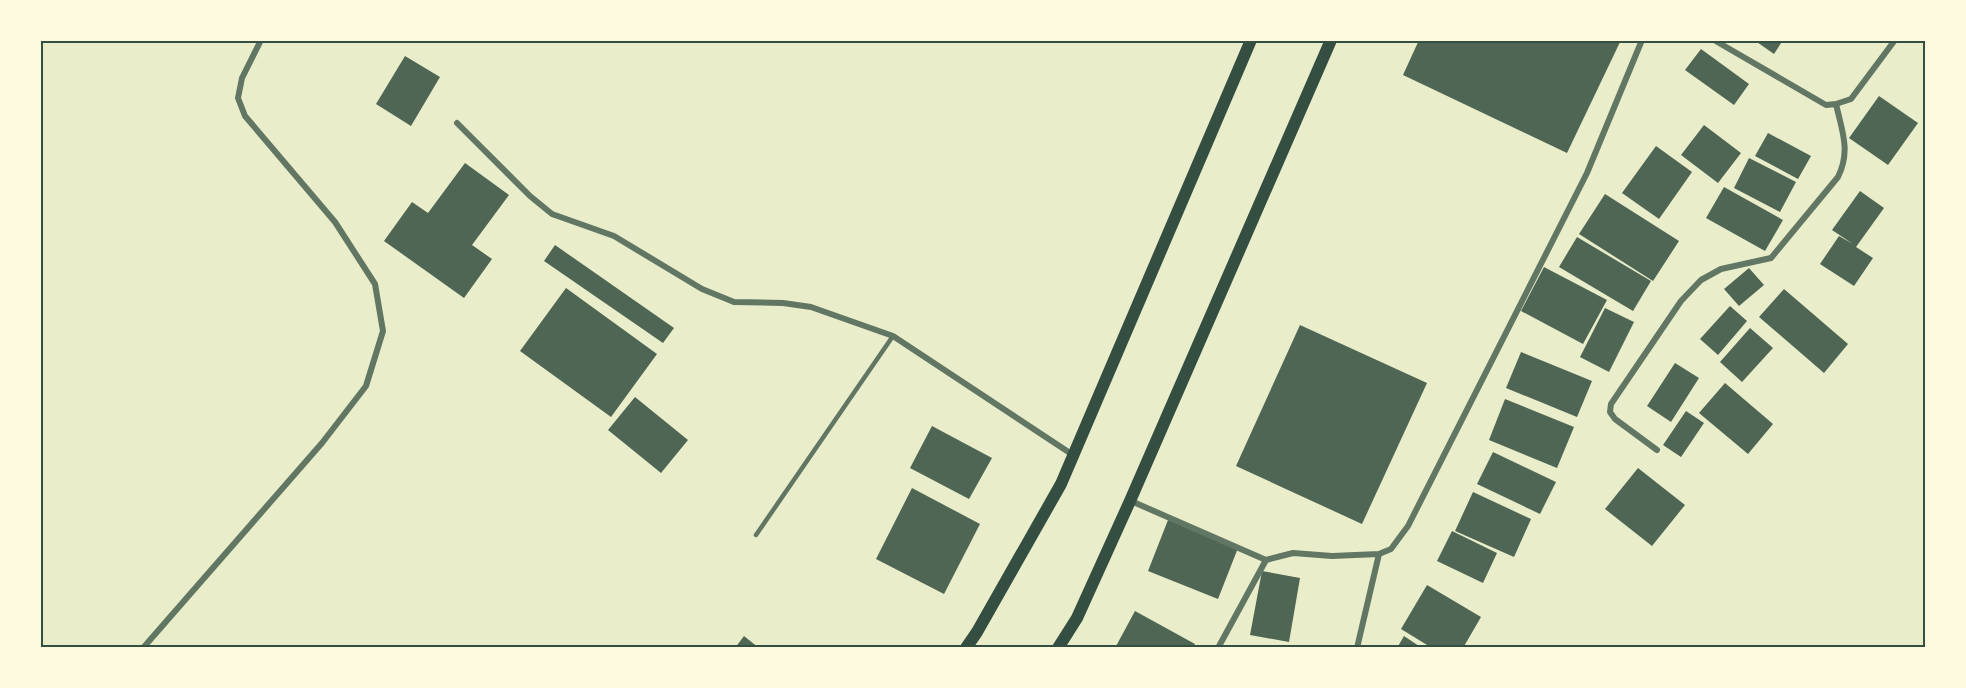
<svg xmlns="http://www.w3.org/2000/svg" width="1966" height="688" font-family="Arial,sans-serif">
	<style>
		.building { fill: #4f6655 }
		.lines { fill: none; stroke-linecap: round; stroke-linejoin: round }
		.service { stroke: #617663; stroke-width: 4.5 }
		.minor { stroke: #617663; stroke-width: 6 }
		.secondary { stroke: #344e41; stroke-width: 12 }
		.neatline { fill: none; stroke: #344e41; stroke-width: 2 }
	</style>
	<rect width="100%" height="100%" fill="#e9edc9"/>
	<path class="building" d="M1419,40H1621L1567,153L1403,75Z
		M1754,40H1783L1774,54Z
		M1701,49L1749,84L1734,105L1685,70Z
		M405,56L440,77L411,126L376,104Z
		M1879,96L1918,123L1888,165L1849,138Z
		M1704,125L1741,153L1718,183L1681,155Z
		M1768,133L1811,156L1798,179L1755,156Z
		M1656,146L1692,172L1659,219L1622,193Z
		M1749,158L1796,182L1780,212L1734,188Z
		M465,163L509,195L472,245L492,259L464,298L384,241L412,202L428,213Z
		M1724,187L1783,220L1765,251L1706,218Z
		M1860,191L1884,208L1856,247L1873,258L1854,286L1820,264L1839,236L1853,244L1832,230Z
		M1605,194L1679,241L1653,281L1579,234Z
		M1577,237L1651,281L1633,311L1559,267Z
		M555,245L674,328L663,343L544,261Z
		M1544,267L1607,300L1583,344L1521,311Z
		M1749,268L1764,285L1739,306L1724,289Z
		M566,288L657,354L611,417L520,351Z
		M1784,289L1848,344L1824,373L1759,317Z
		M1730,306L1747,321L1718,355L1700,339Z
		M1605,308L1634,322L1609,372L1580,357Z
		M1300,325L1427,383L1362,524L1236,466Z
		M1750,328L1773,348L1742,382L1720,362Z
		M1521,352L1592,381L1577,417L1506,388Z
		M1675,363L1699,378L1671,422L1647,406Z
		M1725,383L1773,424L1748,454L1699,413Z
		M635,397L688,440L661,473L608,430Z
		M1505,399L1574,427L1557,468L1489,440Z
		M1686,411L1704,423L1681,457L1663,445Z
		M932,426L992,458L969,499L910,468Z
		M1493,452L1556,482L1540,514L1477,484Z
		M1638,468L1685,505L1652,546L1605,509Z
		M912,488L980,524L944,594L876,559Z
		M1473,492L1531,519L1514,557L1455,531Z
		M1168,520L1238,548L1218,599L1148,571Z
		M1452,531L1497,553L1483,583L1437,561Z
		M1262,571L1300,578L1289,642L1250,635Z
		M1427,585L1481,617L1463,648H1432L1401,629Z
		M1135,611L1195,644L1193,648H1115Z
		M744,636L759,648H735Z
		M1404,636L1422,648H1397Z"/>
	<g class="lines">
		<path class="service" d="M756,535L893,336"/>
		<path class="minor" d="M1714,40L1826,105L1836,104L1851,99L1895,40
			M457,123L530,196L552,214L614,236L702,289L734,302L783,303L811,307L893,336L1073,455
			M1657,450L1615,419L1610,412L1611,404L1681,301L1701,280L1721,269L1771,258L1838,177C1851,151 1842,131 1836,104
			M1131,501L1266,560L1293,553L1332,556L1379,554L1391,549L1408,526L1587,173L1642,40
			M143,648L322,443L366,386L383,331L375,284L335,222L245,116L238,98L242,78L261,40
			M1218,648L1266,560
			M1357,648L1379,554"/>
		<path class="secondary" d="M966,648L977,632L1061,484L1251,40
			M1058,648L1077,618L1130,501L1331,40"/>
	</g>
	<rect width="1966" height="688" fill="none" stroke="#fefae0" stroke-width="84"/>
	<rect x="42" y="42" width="1882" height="604" class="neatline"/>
</svg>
